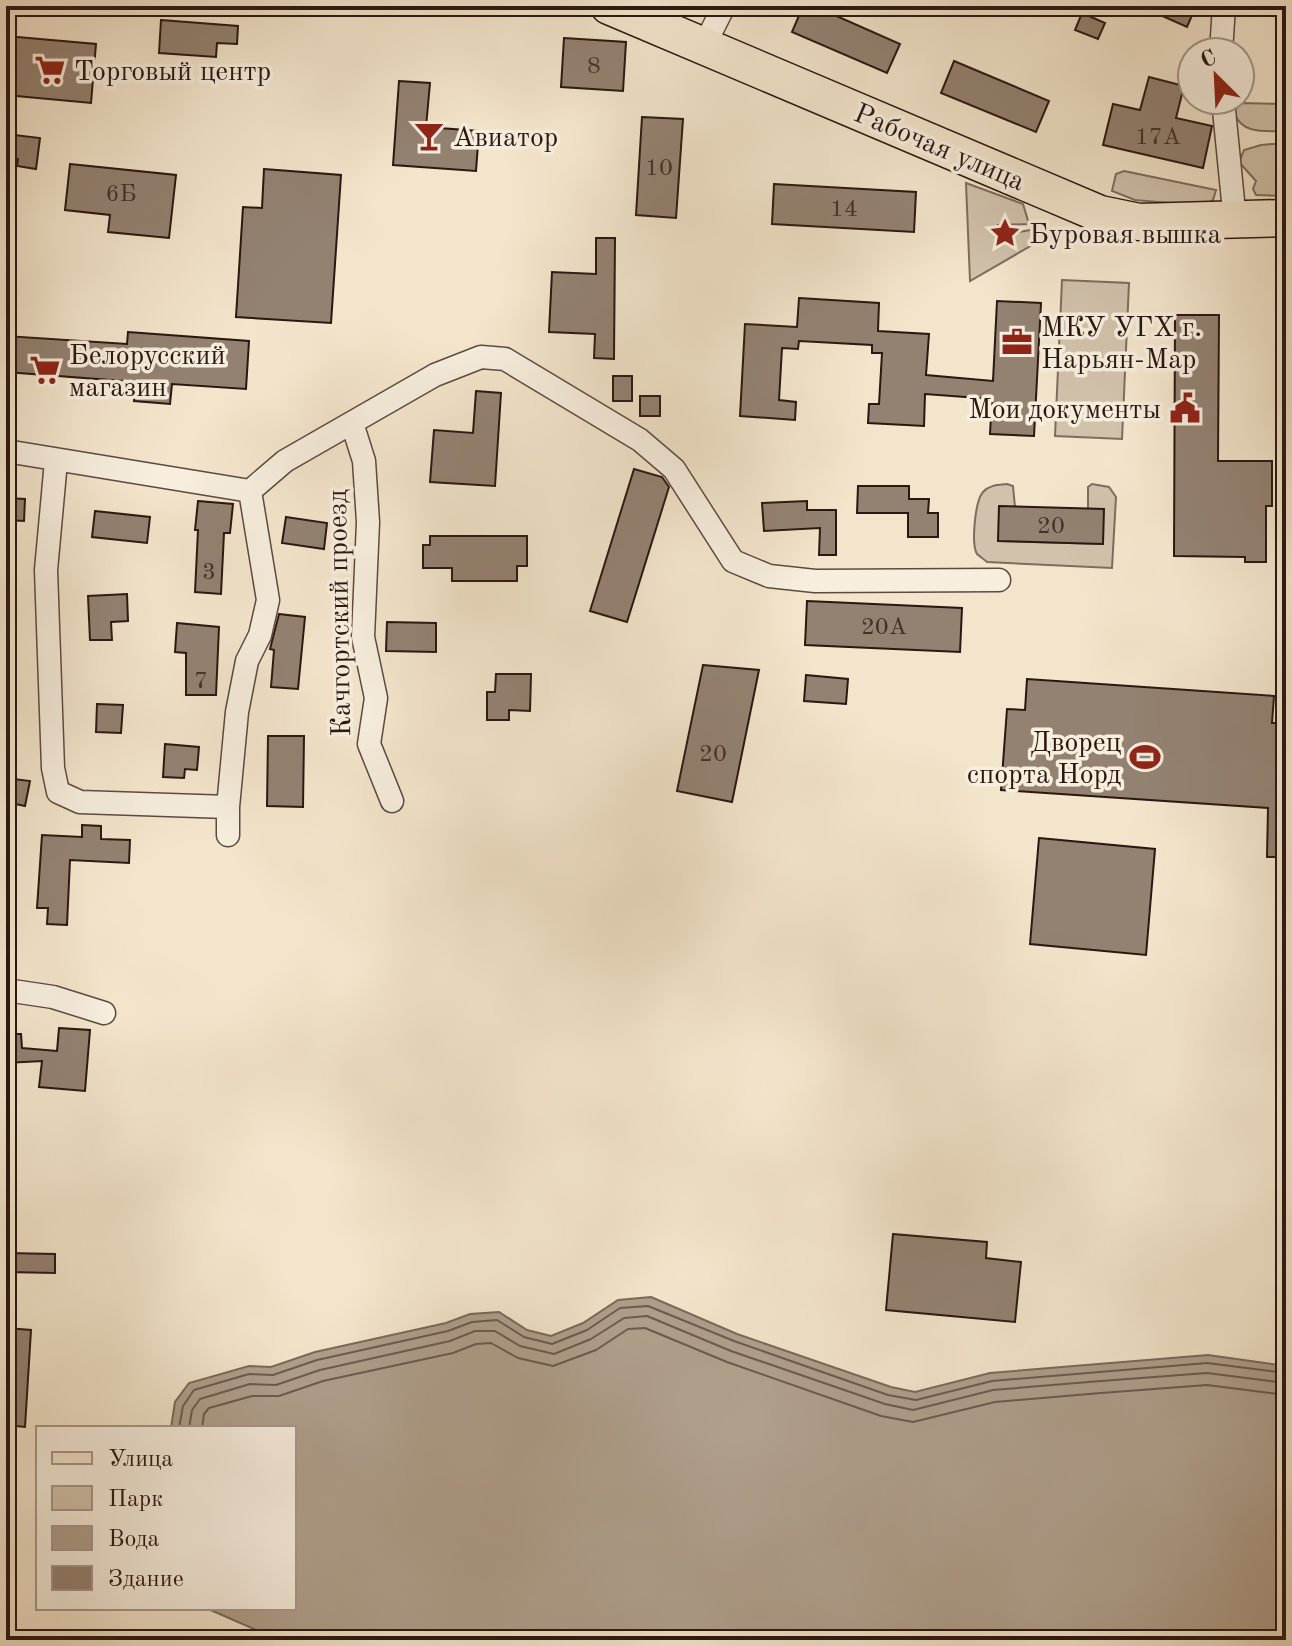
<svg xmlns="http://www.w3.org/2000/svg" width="1292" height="1646" font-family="'Old Standard TT',serif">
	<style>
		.green { fill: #d1c2ac; stroke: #7e6c5e; stroke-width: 2 }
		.water { fill: #af9f8c; stroke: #7a695b; stroke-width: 2 }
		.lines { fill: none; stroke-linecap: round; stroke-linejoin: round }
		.shore { stroke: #6c5b4e; stroke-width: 2 }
		.building { fill: #938272; stroke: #2a1711; stroke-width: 2 }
		.street-casing { stroke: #5c4a40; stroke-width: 25 }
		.primary-casing { stroke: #2a1711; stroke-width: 39 }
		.street { stroke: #f7eede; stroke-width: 22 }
		.primary { stroke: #f3e5cc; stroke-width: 36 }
		.labels { text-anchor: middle; stroke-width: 7; stroke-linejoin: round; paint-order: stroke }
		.number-label { font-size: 24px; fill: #443229 }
		.poi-label { font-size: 28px; fill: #2a1711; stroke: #f7eede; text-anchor: start }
		.street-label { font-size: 28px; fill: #2a1711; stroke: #f7eede }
	</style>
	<rect width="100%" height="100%" fill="#f3e5cc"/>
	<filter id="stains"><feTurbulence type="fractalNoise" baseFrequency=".0025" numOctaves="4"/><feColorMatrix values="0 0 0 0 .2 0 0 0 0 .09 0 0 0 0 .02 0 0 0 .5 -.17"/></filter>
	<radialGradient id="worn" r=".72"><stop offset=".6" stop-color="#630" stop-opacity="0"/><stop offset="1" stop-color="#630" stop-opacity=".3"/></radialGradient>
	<path class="green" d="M1240,103L1286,104V131C1266,131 1241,135 1234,112Z
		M1286,143V196L1256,195L1253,189L1256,181L1239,162L1244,150L1261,145Z
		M1124,171L1216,190L1213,200L1204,206L1135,200L1112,191L1116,174Z
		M966,183L1023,204L1029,224L998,225L999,239H1012L1013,233L1031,230L1034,244L970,281Z
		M1062,280L1129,283L1122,439L1055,436Z
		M1007,484L1013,486L1015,507H999V541L1102,544L1103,510L1088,509V487L1092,484L1109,487L1116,497L1112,568L987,562C985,560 979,556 977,554C971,544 975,501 983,492C989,485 998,485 1007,484Z"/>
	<path class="water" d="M651,1297L737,1334L891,1387L915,1392L990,1373L1208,1355L1286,1366V1640H279L206,1608H294V1428H171L175,1402L189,1383L249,1366L271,1367L315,1352L446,1323L470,1314L499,1312L527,1330L551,1336L583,1323L618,1300Z"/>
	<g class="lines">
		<path class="shore" d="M179,1428L183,1406L194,1390L249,1374L273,1375L317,1360L448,1331L472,1322L497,1320L524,1337L552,1344L587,1330L620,1308L648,1306L734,1341L888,1395L916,1400L992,1381L1207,1363L1286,1373
			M189,1428L192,1410L200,1399L250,1384L276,1385L320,1370L450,1341L475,1331H495L520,1346L554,1354L591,1339L624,1318L647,1316L731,1351L885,1404L913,1410L993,1390L1101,1381L1207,1373L1286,1383
			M202,1428L204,1414L209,1408L252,1396H279L323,1381L453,1353L476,1344L491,1343L518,1358L553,1366L596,1350L628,1329L645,1328L727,1362L881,1416L913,1422L995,1402L1101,1393L1207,1385L1286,1395"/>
	</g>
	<path class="building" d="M803,6H814L900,44L887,73L792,32Z
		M1140,6H1196L1187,27Z
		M1082,13L1105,23L1098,39L1075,30Z
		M161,20L238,26L237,44L217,43L216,57L159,53Z
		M6,36L96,44L91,103L6,95Z
		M564,38L626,42L623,91L561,87Z
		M954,61L1049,101L1036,132L941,93Z
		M1149,77L1184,86L1176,118L1212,126L1203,168L1103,145L1113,104L1140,110Z
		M399,81L430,83L426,127L479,131L476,171L393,165Z
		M642,117L683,119L676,218L636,215Z
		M6,134L40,138L36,169L17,166L18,159L6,157Z
		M70,164L176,175L169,238L108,232L110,215L65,210Z
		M264,169L341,175L331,323L236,317L243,207L262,208Z
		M774,184L916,192L914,232L772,224Z
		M596,238H615L614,359L594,358L595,334L549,332L552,272L596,274Z
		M799,298L879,303L878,331L929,334L926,375L993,381L997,301L1041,303L1034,436L990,434L992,399L925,394L924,426L868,423L869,404H879L882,353H872V345L799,341L798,349L782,348L779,400L796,402L795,420L740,416L745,324L797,327Z
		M1175,315H1219L1218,461H1272V506H1266V562H1245V557L1174,556Z
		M128,332L249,341L246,389L172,384L170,404L134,401L136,382L6,372V336L127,344Z
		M613,376H632V401H613Z
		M476,391L501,393L495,486L430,482L434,430L473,433Z
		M640,396H660V416H640Z
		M634,469L662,477L669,487L627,622L590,611Z
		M858,486H909V499H929L928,513H938V537H908V513H857Z
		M6,498L25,499L24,521L6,520Z
		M198,501L233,504L230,533H224L221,594L195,592L198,530H195Z
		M807,501V510H836V555H819L820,528L764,531L762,503Z
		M999,506L1104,509L1103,544L998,541Z
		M95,511L150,517L147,543L92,537Z
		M286,517L327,523L324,549L282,543Z
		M430,536H527V566H517V581H452V568H423V545H430Z
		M127,594L128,621L111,622L112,640H90L88,596Z
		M807,601L962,608L960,652L805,645Z
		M279,614L305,617L298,689L271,687L274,650L270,649Z
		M387,622L436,623V652L386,651Z
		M177,623L219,627L216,695H186V653L175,652Z
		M703,665L759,670L732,802L677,791Z
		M496,674H531L530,711L509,710V720H487V692H495Z
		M806,675L848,679L846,704L804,701Z
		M1027,679L1274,696L1272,723H1286V857H1267L1268,808L1001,790L1007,709L1025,710Z
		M97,704L123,705L121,733L96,732Z
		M268,736H304L303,807L267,806Z
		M165,744L199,747L197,770L185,769L184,778L163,777Z
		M6,778L30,781L25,806L6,802Z
		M82,825L101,826V839L130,840L129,863L70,860L67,925L47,924L48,908H37L42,835L82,837Z
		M1039,838L1155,849L1146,955L1030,944Z
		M59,1028L90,1030L85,1091L39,1087L42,1061L6,1063V1034H21L22,1048L57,1051Z
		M893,1234L987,1242L986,1258L1021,1262L1015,1322L886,1310Z
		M6,1253L55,1254V1273L6,1272Z
		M6,1328L31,1330L25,1427L6,1425Z"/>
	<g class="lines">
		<g class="street-casing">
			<path id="street" d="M704,46L724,6
				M1221,52L1224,6
				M1223,100L1235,221
				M352,423L364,461L368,522L363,637L376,698L369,744L392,801
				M6,451L250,491L285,461L435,375L481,357L505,359L640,440L674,469L733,561L769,576L815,581L999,580
				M56,461L46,570L53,768L58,792L80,802L228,807
				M228,835V807L237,712L247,661L260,635L268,600L250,491
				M6,990L53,997L104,1013"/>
		</g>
		<g class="primary-casing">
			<path id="primary" d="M609,6L1100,214L1139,222L1286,218"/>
		</g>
		<use href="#street" class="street"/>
		<use href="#primary" class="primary"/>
	</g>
	<defs>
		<g id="supermarket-bare" transform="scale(2.4)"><path d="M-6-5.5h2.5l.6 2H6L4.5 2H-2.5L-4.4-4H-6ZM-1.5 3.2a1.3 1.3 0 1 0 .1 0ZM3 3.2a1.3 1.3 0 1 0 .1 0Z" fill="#8f2418" stroke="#f7eede" stroke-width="2.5" paint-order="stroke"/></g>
		<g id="bar-bare" transform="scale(2.4)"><path d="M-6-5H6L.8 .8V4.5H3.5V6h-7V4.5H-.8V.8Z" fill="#8f2418" stroke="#f7eede" stroke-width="2.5" paint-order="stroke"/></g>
		<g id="sight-bare" transform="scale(2.4)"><path d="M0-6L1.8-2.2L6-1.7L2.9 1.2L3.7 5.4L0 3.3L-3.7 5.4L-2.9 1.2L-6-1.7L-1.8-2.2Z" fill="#8f2418" stroke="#f7eede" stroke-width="2.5" paint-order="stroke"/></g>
		<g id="office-bare" transform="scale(2.4)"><path d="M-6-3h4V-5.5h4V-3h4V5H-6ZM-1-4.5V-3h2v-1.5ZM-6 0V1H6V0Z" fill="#8f2418" stroke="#f7eede" stroke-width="2.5" paint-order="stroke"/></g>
		<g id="civic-bare" transform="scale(2.4)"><path d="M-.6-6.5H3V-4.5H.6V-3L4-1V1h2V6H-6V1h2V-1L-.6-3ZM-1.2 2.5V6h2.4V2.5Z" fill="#8f2418" stroke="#f7eede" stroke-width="2.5" paint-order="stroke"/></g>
		<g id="stadium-bare" transform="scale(2.4)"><path d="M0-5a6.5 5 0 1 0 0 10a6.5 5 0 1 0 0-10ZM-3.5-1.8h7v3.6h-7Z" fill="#8f2418" stroke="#f7eede" stroke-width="2.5" paint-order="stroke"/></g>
	</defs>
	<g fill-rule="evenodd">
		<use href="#supermarket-bare" x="50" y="70"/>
		<use href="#bar-bare" x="429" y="136"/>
		<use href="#sight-bare" x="1005" y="233"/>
		<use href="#office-bare" x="1017" y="342"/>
		<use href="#supermarket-bare" x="45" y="370"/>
		<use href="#civic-bare" x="1185" y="408"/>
		<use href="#stadium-bare" x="1145" y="757"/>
	</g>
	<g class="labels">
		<g class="number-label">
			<text x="594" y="73">8</text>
			<text x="1158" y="144">17А</text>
			<text x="659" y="175">10</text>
			<text x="121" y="201">6Б</text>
			<text x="844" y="216">14</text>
			<text x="1051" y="533">20</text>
			<text x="209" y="579">3</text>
			<text x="884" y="634">20А</text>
			<text x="201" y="688">7</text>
			<text x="713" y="761">20</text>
		</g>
		<g class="poi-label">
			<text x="74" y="80">Торговый центр</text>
			<text x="453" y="146">Авиатор</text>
			<text x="1029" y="243">Буровая вышка</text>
			<text x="1041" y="336">МКУ УГХ г.<tspan x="1041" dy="32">Нарьян-Мар</tspan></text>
			<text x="69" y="364">Белорусский<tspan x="69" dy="32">магазин</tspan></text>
			<text x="1161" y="418" text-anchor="end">Мои документы</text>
			<text x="1121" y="751" text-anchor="end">Дворец<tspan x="1121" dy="32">спорта Норд</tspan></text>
		</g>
		<g class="street-label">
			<text transform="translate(940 146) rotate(23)" y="10">Рабочая улица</text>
			<text transform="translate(338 613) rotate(-91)" y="10">Качгортский проезд</text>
		</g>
	</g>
	<rect width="1292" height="1646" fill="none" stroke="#f3e5cc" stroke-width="32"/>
	<rect x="8" y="8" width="1276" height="1630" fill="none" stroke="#2a1711" stroke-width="4"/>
	<rect x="16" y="16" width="1260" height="1614" fill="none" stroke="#2a1711" stroke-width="2"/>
	<rect x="36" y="1426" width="260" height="184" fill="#f7eede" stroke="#a5988c" stroke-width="2"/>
	<rect x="52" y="1452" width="40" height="12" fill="#f3e5cc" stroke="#a5988c" stroke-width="2"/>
	<text x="108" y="1466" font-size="24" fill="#2a1711">Улица</text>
	<rect x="52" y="1486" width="40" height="24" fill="#d1c2ac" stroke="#a5988c" stroke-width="2"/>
	<text x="108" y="1506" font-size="24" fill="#2a1711">Парк</text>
	<rect x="52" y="1526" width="40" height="24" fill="#af9f8c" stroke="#a5988c" stroke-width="2"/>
	<text x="108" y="1546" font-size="24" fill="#2a1711">Вода</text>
	<rect x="52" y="1566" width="40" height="24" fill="#938272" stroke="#a5988c" stroke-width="2"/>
	<text x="108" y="1586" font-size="24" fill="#2a1711">Здание</text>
	<g transform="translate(1216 76) rotate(336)"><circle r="38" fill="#f7eede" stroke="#a5988c" stroke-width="2"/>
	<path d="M0-6L14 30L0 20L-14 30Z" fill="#8f2418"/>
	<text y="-12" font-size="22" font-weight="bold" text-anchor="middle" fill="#2a1711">С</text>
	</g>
	<rect width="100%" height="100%" filter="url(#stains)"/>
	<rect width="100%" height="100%" fill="url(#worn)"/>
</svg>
